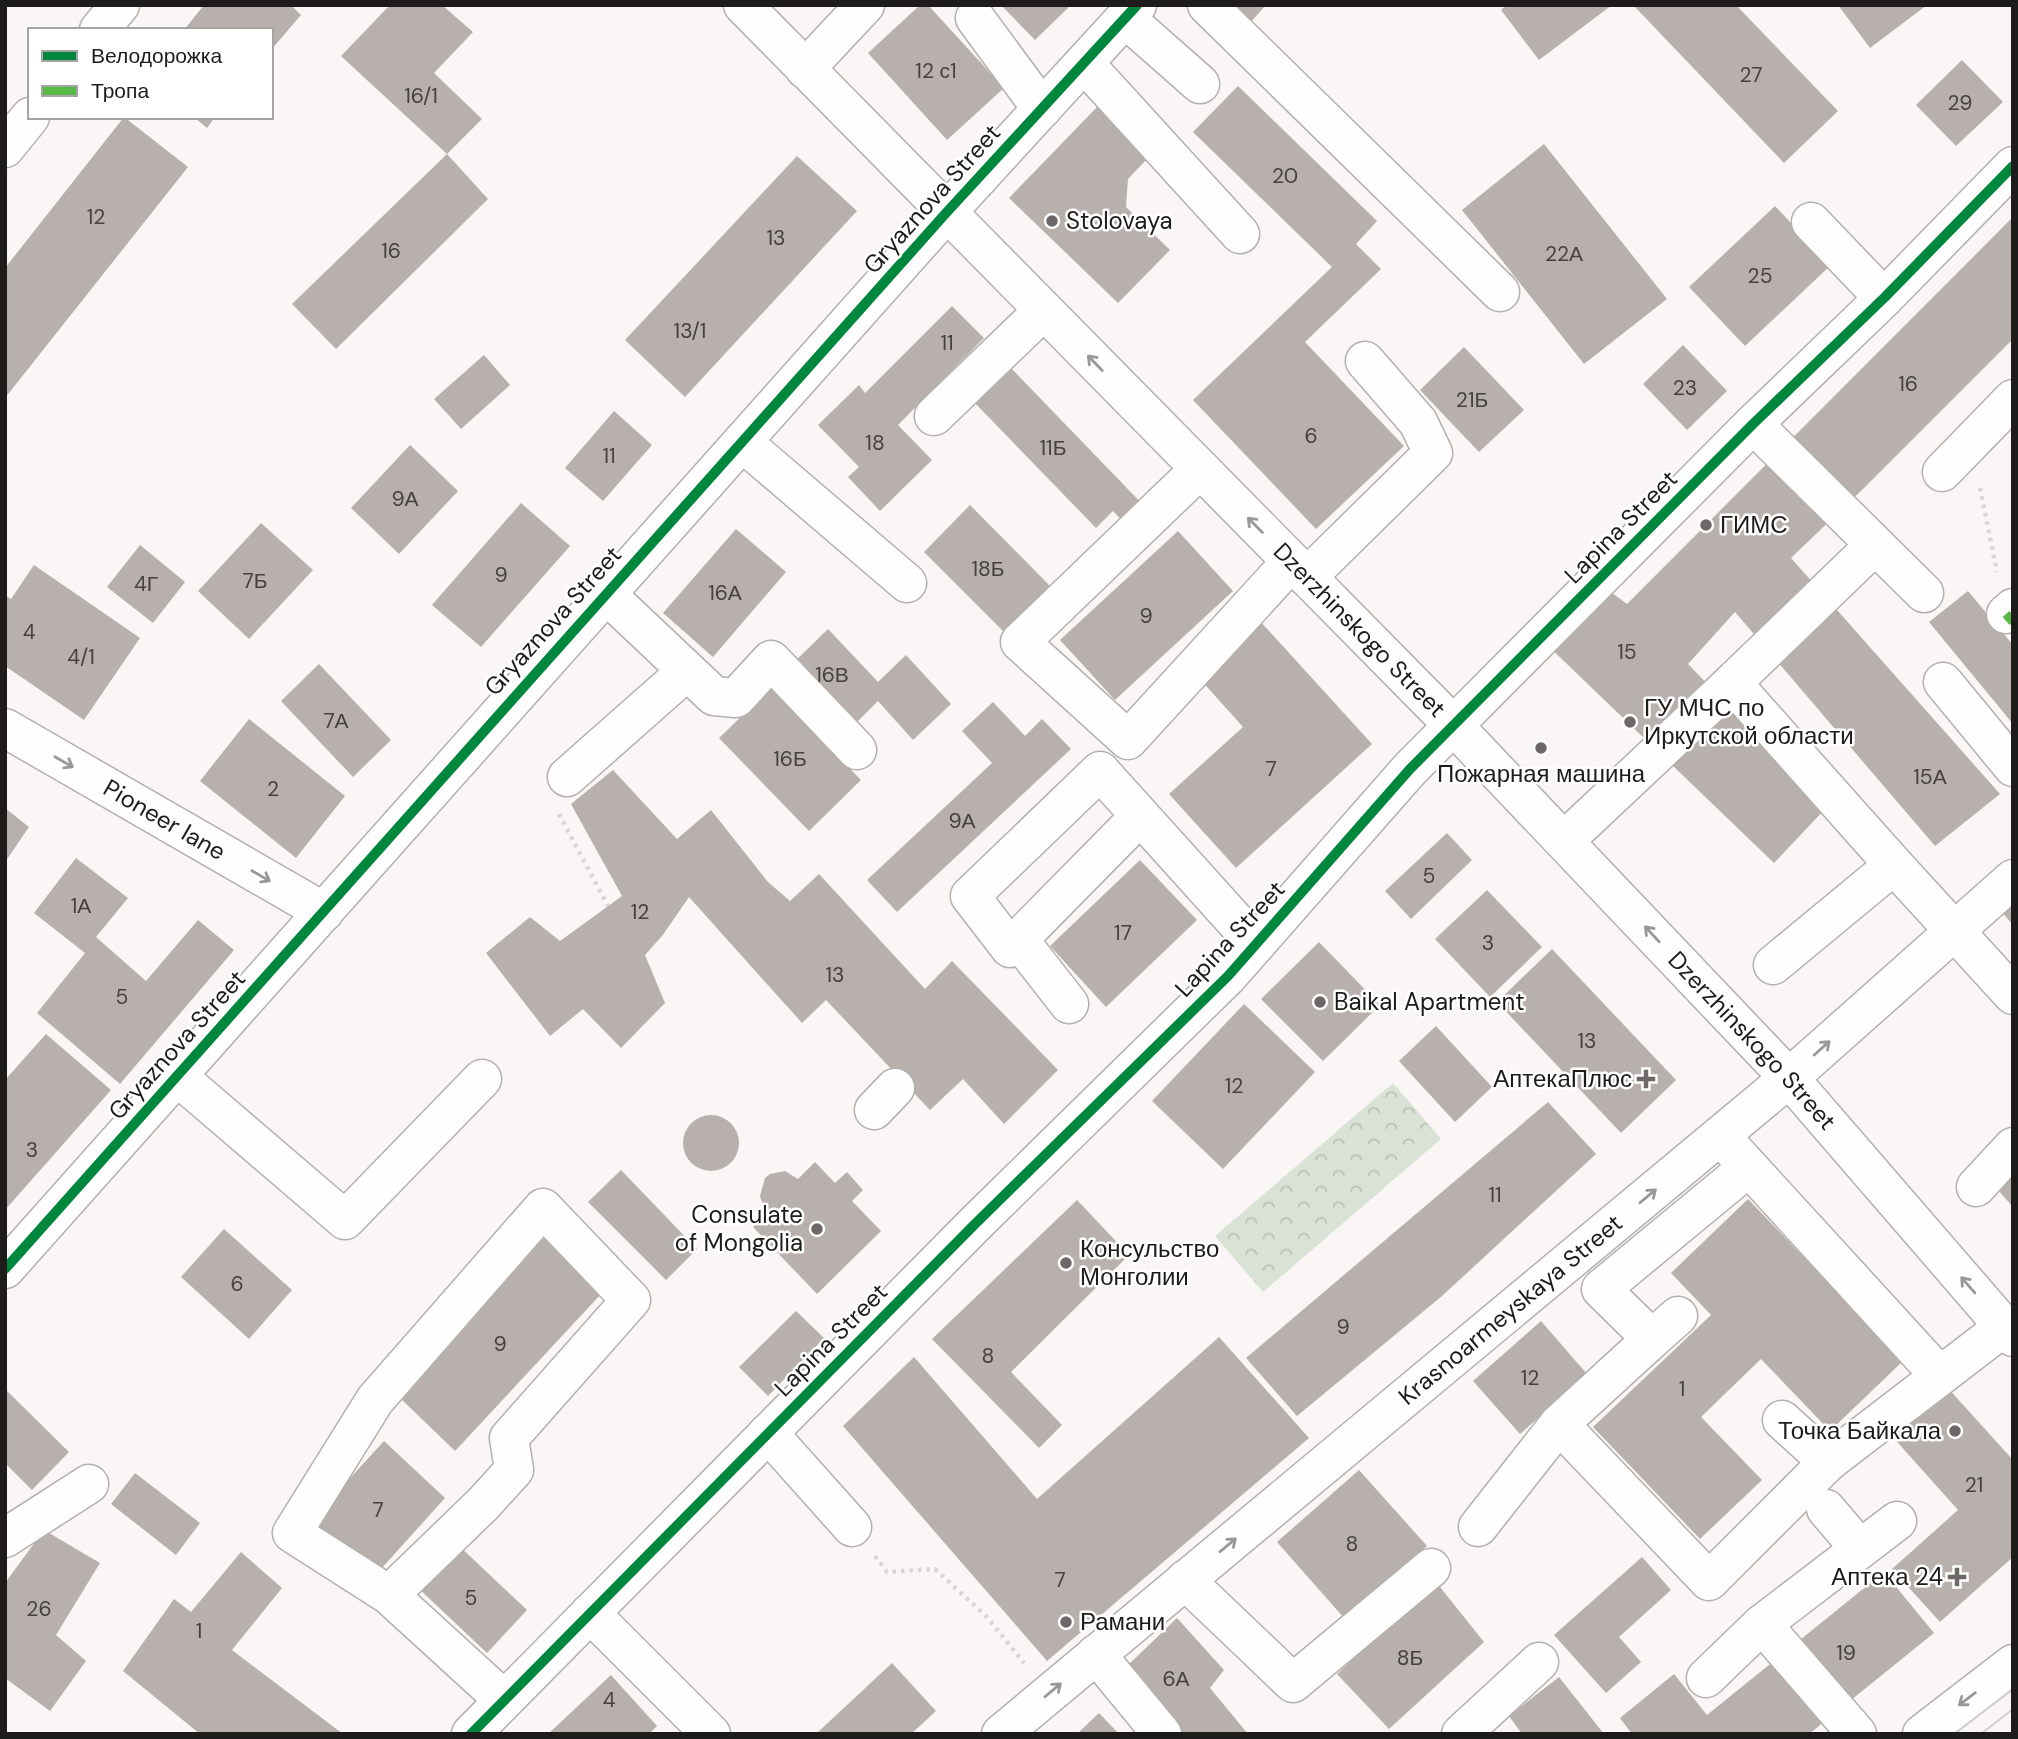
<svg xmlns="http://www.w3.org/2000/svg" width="2018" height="1739" font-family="'DM Sans',sans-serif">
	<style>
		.park { fill: url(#park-crowns) }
		.building { fill: #b7b0ac }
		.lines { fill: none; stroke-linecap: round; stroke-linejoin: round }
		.minor-casing { stroke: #b3b0af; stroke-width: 41 }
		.major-casing { stroke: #b3b0af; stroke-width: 41 }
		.path { stroke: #d8d7d7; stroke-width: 4.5; stroke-dasharray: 3.5 5; stroke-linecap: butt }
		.minor { stroke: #fefefe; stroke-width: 38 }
		.major { stroke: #fefefe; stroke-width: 38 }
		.tram { stroke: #d1d1d0; stroke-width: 2 }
		.quiet { stroke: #58b947; stroke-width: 9; stroke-dasharray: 18 9; stroke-linecap: butt }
		.cycleway-casing { stroke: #fff; stroke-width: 15 }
		.cycleway { stroke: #00873e; stroke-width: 10 }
		.oneway { stroke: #999898 }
		.poi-dot { fill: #6b6867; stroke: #fff; stroke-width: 2.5 }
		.labels { text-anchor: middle; stroke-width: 5; stroke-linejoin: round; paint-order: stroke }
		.number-label { font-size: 21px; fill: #44413f }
		.street-label { font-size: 24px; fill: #1e1c1b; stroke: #fff }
		.poi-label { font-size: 24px; fill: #1e1c1b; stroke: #fff; text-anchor: start }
	</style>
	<defs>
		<pattern id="park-crowns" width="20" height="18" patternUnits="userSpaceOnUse" patternTransform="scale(1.75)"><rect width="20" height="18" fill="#d9e2d4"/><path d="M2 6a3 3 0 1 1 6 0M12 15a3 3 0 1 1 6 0" fill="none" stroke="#bac1b5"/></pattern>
	</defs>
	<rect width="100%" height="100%" fill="#faf6f5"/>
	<path class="park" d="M1393,1083L1441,1139L1263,1292L1215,1236Z"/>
	<path class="building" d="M204,5H291L301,15L271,50V30H184Z
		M390,5H442L473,32L434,73L482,119L447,154L341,56Z
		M920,5H928L1004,88L947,140L868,53Z
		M1001,5H1071L1035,40Z
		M1228,5H1266L1249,24Z
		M1507,5H1612L1539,60L1501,10Z
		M1637,5H1736L1838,111L1784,163L1635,7Z
		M1838,5H1927L1870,48Z
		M1962,60L2003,102L1956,146L1916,105Z
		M1238,86L1377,221L1356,244L1381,269L1305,342L1404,446L1316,529L1193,400L1332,267L1193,132Z
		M1097,107L1149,157L1128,179L1126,207L1170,250L1118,303L1009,198Z
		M124,117L188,167L5,398V268Z
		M194,117H215L207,128Z
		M1544,144L1667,299L1584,364L1462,210Z
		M447,154L488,199L336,349L292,304Z
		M797,156L857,211L685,397L625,340Z
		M1775,206L1831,265L1745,346L1689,287Z
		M2013,217V339L1864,488L1791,558L2000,794L1935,846L1735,612L1688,664L1827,807L1774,863L1542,640L1603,586L1627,604Z
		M952,306L984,338L898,425L932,460L880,511L848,477L859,467L818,425L859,385L865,393Z
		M1683,345L1727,391L1687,430L1643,384Z
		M1464,347L1524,410L1479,452L1420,390Z
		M484,355L510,385L461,429L434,399Z
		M1010,367L1150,512L1131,530L1113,511L1096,528L974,402Z
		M614,411L652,445L603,501L565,468Z
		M410,445L458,491L399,554L351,508Z
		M521,503L570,546L481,647L432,605Z
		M970,505L1051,587L1005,633L924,552Z
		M261,523L313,570L249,639L198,591Z
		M736,529L786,572L713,657L663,613Z
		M1178,531L1233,591L1115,700L1060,640Z
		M140,545L185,582L153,623L107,587Z
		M34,565L140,638L84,720L5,666V595L11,599Z
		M1968,591L2013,645V724L1929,622Z
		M1260,621L1372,744L1236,868L1169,794L1243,727L1199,678Z
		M828,629L878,682L906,655L951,704L913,740L878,701L847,732L787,669Z
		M319,664L391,740L353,777L281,701Z
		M771,688L861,780L809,831L719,738Z
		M993,702L1025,736L1042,719L1071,749L897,912L867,880L992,763L962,731Z
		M249,719L345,796L296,858L200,781Z
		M613,770L677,839L711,810L768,882L790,901L819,874L925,989L952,961L1058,1070L1004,1124L963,1079L930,1110L826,1000L802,1023L689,897L662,936L645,955L665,1003L621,1048L583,1009L550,1036L486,953L530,917L560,941L622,896L571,804Z
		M5,808L29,827L5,862Z
		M1447,833L1472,860L1411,919L1385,891Z
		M76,858L128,898L96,937L146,981L198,920L234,950L120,1084L37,1013L85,953L34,913Z
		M1140,860L1197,920L1106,1007L1050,946Z
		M1487,890L1542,947L1490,997L1435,939Z
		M2013,899V925L2000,910Z
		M1319,942L1380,1005L1323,1061L1261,999Z
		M1552,949L1676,1080L1621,1133L1497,1002Z
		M1244,1004L1315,1072L1223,1169L1152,1101Z
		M1436,1026L1492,1087L1455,1122L1399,1061Z
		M46,1034L111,1090L5,1210V1080Z
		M1548,1102L1596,1154L1442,1296L1297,1416L1246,1358Z
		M683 1143a28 28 0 1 1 56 0a28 28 0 1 1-56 0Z
		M815,1162L835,1183L847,1172L863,1190L852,1201L881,1231L817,1294L753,1227L769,1212L763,1205L760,1196L765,1178L770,1174L785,1171L798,1179Z
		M2013,1165V1207L1992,1183Z
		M621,1170L697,1249L666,1280L588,1202Z
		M1748,1199L1903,1361L1830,1431L1761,1359L1701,1417L1762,1480L1700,1539L1593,1427L1711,1315L1671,1273Z
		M1077,1200L1129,1255L1011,1372L1062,1425L1039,1448L932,1339Z
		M224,1229L292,1290L249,1339L181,1277Z
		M544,1238L602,1293L455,1451L397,1395Z
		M796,1311L824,1338L768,1396L739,1367Z
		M1541,1321L1587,1374L1520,1434L1473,1381Z
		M1219,1337L1309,1438L1047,1661L843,1426L914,1357L1037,1499Z
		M1946,1386L2013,1460V1557L1940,1622L1892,1569L1958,1510L1891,1435Z
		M5,1389L69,1452L32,1490L5,1463Z
		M384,1441L445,1498L372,1579L310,1522Z
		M1359,1470L1427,1546L1344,1618L1277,1542Z
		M135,1473L200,1523L176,1555L111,1504Z
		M44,1530L100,1563L56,1635L86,1661L50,1711L5,1678V1583Z
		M456,1543L527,1610L487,1653L416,1586Z
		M241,1552L282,1588L232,1650L343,1734H200L123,1671L174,1599L191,1612Z
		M1642,1557L1671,1590L1619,1637L1641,1662L1606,1693L1554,1635Z
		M1884,1572L1934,1633L1809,1734H1632L1620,1718L1674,1674L1707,1715Z
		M1436,1582L1484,1642L1389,1729L1337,1674Z
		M1177,1618L1224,1670L1210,1688L1248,1734H1183L1125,1668Z
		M892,1663L936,1711L911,1734H816Z
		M611,1675L657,1726L649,1734H548Z
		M1559,1677L1604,1734H1522L1509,1716Z
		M1099,1713L1119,1734H1077Z"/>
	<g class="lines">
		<g class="minor-casing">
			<g id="minor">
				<path d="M1207,5L1500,292"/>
				<path d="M975,18L1042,109"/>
				<path d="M1125,18L1200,84"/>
				<path d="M99,30L120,5"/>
				<path d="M1084,63L1240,234"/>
				<path d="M805,69L865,5"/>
				<path d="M5,148L30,117"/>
				<path d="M1811,222L1884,298"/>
				<path d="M934,416L1043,311"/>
				<path d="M1753,424L1924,593"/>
				<path d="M742,442L907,583"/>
				<path d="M1200,469L1020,642L1128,740L1291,562"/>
				<path d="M1942,472L2013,399"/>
				<path d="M1307,577L1433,453L1418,422L1365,361"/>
				<path d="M606,594L714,696L736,698L771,660L857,750"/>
				<path d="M2006,614L2013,608"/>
				<path d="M1943,682L2013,767"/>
				<path d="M1732,683L1875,545"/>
				<path id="s1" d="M5,728L324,912"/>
				<path d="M567,777L687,671"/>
				<path d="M1140,816L1010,948L970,896L1100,771L1256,944"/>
				<path d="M1564,841L1732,683L1894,865L2013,995"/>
				<path d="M1019,940L1069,1004"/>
				<path d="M1773,965L1894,865"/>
				<path d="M177,1076L345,1220L482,1079"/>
				<path d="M874,1110L895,1088"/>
				<path d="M1724,1140L1940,1376"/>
				<path d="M1733,1180L1601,1289L1652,1339L1559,1424L1709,1581L1828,1462"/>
				<path d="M1976,1187L2013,1147"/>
				<path d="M5,1269L946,213L1137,5"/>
				<path d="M1652,1339L1678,1316"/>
				<path d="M1782,1420L1828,1462L2004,1327"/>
				<path d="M768,1433L852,1527"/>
				<path d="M1826,1509L1860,1549"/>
				<path d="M1478,1527L1559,1424"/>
				<path d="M5,1538L89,1484"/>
				<path d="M1185,1580L1293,1683L1431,1568"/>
				<path d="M389,1595L292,1533L375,1400L543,1208L631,1300L509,1438L514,1470L483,1504L389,1595L504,1700"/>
				<path d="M590,1613L711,1734"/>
				<path d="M1762,1624L1897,1521"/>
				<path d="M1096,1654L1162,1734"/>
				<path d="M1706,1678L1762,1624L1857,1734"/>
				<path d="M471,1734L975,1224L1228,976L1410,769L1753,424L1884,298L2013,166"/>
				<path id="s2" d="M1001,1734L1789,1078L2013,879"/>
				<path d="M1461,1734L1539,1662"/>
			</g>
		</g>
		<g class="major-casing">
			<g id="major">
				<path id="s3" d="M743,5L1453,725L1789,1078L2013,1337"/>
				<path d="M1922,1734L2013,1664"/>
			</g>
		</g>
		<path class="path" d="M1980,488L1997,572
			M559,814L608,906
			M875,1556L887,1572L935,1569L987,1617L1024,1663"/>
		<use href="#minor" class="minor"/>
		<use href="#major" class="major"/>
		<path class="tram" d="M1954,1734L2013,1689
			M1981,1734L2013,1709"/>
		<path class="quiet" d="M2006,614L2013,622"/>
		<g class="cycleway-casing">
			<path id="cycleway" d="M5,1269L946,213L1137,5
				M471,1734L975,1224L1228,976L1410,769L1753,424L1884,298L2013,166"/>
		</g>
		<use href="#cycleway" class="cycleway"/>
	</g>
	<defs><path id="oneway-shaft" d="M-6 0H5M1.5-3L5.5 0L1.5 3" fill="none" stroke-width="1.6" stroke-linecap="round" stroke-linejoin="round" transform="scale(1.75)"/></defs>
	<g class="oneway">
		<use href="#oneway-shaft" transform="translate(1095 363) rotate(-134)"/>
		<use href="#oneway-shaft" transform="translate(1255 525) rotate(-135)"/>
		<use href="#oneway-shaft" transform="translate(64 762) rotate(30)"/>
		<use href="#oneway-shaft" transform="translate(261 876) rotate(30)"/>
		<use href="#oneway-shaft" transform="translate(1652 934) rotate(-133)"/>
		<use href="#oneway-shaft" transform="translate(1822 1048) rotate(-42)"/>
		<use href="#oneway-shaft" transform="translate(1648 1196) rotate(-40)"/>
		<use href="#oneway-shaft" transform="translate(1968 1285) rotate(-131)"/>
		<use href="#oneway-shaft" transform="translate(1228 1545) rotate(-40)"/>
		<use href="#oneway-shaft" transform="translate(1053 1690) rotate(-40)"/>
		<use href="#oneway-shaft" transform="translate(1967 1699) rotate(143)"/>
	</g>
	<g class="poi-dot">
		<circle cx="1052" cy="221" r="7"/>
		<circle cx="1706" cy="525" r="7"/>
		<circle cx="1630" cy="722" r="7"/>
		<circle cx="1541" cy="748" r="7"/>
		<circle cx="1320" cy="1002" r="7"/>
		<path d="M1642.5 1068.5h7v7h7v7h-7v7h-7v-7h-7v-7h7z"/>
		<circle cx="817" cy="1229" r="7"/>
		<circle cx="1066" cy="1263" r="7"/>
		<circle cx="1955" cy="1431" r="7"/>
		<path d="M1953.5 1566.5h7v7h7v7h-7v7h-7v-7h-7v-7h7z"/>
		<circle cx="1066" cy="1622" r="7"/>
	</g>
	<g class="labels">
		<g class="number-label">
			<text x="936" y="78">12 с1</text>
			<text x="1751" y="82">27</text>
			<text x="421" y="103">16/1</text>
			<text x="1960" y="110">29</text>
			<text x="1285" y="183">20</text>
			<text x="96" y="224">12</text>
			<text x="776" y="245">13</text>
			<text x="391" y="258">16</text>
			<text x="1564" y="261">22А</text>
			<text x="1760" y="283">25</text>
			<text x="690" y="338">13/1</text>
			<text x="947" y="350">11</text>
			<text x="1908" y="391">16</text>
			<text x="1685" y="395">23</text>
			<text x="1472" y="407">21Б</text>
			<text x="1311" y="443">6</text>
			<text x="875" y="450">18</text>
			<text x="1053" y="455">11Б</text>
			<text x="609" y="463">11</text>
			<text x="405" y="506">9А</text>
			<text x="988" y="576">18Б</text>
			<text x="501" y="582">9</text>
			<text x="255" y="588">7Б</text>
			<text x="146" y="591">4Г</text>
			<text x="725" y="600">16А</text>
			<text x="1146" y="623">9</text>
			<text x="29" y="639">4</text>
			<text x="1627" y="659">15</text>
			<text x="81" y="664">4/1</text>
			<text x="832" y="682">16В</text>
			<text x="336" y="728">7А</text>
			<text x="790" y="766">16Б</text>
			<text x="1271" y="776">7</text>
			<text x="1930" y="784">15А</text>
			<text x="273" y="796">2</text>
			<text x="962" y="828">9А</text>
			<text x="1429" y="883">5</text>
			<text x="81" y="913">1А</text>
			<text x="640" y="919">12</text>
			<text x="1123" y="940">17</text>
			<text x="1488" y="950">3</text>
			<text x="835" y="982">13</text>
			<text x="122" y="1004">5</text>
			<text x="1587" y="1048">13</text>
			<text x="1234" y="1093">12</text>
			<text x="32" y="1157">3</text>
			<text x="1495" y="1202">11</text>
			<text x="237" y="1291">6</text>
			<text x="1343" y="1334">9</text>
			<text x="500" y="1351">9</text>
			<text x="988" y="1363">8</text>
			<text x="1530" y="1385">12</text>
			<text x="1682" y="1396">1</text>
			<text x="1974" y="1492">21</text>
			<text x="378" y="1517">7</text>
			<text x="1352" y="1551">8</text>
			<text x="1060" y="1587">7</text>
			<text x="471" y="1605">5</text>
			<text x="39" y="1616">26</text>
			<text x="199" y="1638">1</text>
			<text x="1846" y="1660">19</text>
			<text x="1410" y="1665">8Б</text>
			<text x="1176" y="1686">6А</text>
			<text x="609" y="1707">4</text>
		</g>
		<g class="street-label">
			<text transform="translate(932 199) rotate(-48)" y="8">Gryaznova Street</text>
			<text transform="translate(1621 527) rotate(-45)" y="8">Lapina Street</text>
			<text transform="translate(553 621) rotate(-48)" y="8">Gryaznova Street</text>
			<text dy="8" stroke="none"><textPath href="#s3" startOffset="878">Dzerzhinskogo Street</textPath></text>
			<text dy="8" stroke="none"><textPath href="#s1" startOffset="184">Pioneer lane</textPath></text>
			<text transform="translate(1230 939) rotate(-47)" y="8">Lapina Street</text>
			<text dy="8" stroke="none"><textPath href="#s3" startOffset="1446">Dzerzhinskogo Street</textPath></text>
			<text transform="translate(177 1045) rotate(-48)" y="8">Gryaznova Street</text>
			<text dy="8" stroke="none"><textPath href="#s2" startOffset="663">Krasnoarmeyskaya Street</textPath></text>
			<text transform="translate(831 1340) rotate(-45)" y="8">Lapina Street</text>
		</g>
		<g class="poi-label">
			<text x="1066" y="229">Stolovaya</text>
			<text x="1720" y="533">ГИМС</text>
			<text x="1644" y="716">ГУ МЧС по<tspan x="1644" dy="28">Иркутской области</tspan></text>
			<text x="1541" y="782" text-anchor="middle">Пожарная машина</text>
			<text x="1334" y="1010">Baikal Apartment</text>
			<text x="1632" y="1087" text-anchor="end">АптекаПлюс</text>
			<text x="803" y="1223" text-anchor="end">Consulate<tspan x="803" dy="28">of Mongolia</tspan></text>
			<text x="1080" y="1257">Консульство<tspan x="1080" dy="28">Монголии</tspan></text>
			<text x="1941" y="1439" text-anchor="end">Точка Байкала</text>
			<text x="1943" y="1585" text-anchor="end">Аптека 24</text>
			<text x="1080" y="1630">Рамани</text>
		</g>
	</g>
	<rect width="2018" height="1739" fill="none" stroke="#1e1c1b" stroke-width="14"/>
	<rect x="28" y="28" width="245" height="91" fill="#ffffff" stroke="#a5a4a4" stroke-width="2"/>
	<rect x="42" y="51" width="35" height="10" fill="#00873e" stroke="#a5a4a4" stroke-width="2"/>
	<text x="91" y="63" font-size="21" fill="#1e1c1b">Велодорожка</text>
	<rect x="42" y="86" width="35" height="10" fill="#58b947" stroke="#a5a4a4" stroke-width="2"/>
	<text x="91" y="98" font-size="21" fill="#1e1c1b">Тропа</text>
</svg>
